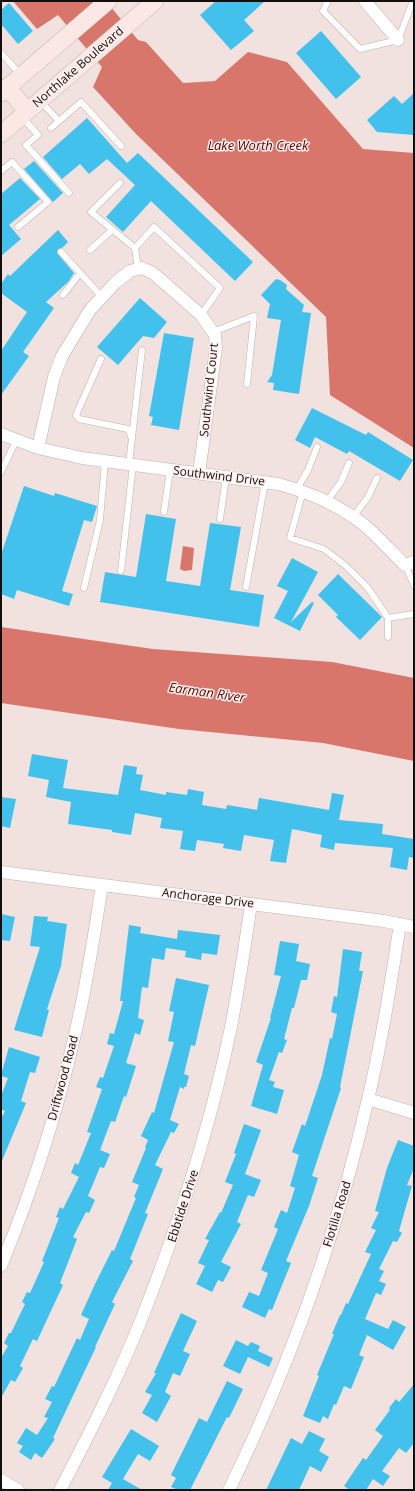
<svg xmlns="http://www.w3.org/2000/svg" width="415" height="1491" font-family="'Open Sans',sans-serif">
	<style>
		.water { fill: #d8766b }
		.building { fill: #41c1eb }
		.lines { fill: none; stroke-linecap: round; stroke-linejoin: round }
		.service-casing { stroke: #c1b2b0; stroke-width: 7 }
		.minor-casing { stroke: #c1b2b0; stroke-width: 13 }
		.secondary-casing { stroke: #c1b2b0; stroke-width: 18 }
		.service { stroke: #fff; stroke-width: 6 }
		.minor { stroke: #fff; stroke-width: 12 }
		.secondary { stroke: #fbe8e5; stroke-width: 17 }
		.labels { text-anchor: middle; stroke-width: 3; stroke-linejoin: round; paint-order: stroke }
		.street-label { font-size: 12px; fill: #130e0d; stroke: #ffefed }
		.water-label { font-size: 13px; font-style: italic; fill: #5e0003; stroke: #ffefed }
	</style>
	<rect width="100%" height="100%" fill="#f1e2e0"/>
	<path class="water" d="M13,1H106L138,40L146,42L183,83L215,81L248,52L287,62L363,149L414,153V448L330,395L326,317L136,134L93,87L102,67L58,15L37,29Z
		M183,546L194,548L192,570L184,571L180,569Z
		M1,627L153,649L332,662L414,678V761L323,743L179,729L1,703Z"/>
	<path class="building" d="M216,1H265L244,20L254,31L231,50L200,15Z
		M9,3L33,31L18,44L1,24V10Z
		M321,31L361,77L336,99L296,53Z
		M414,93V135L377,132L367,120L394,96L402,104Z
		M87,118L127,163L138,153L253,262L235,281L151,201L123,232L106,217L135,185L107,159L89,174L80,164L62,179L43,157Z
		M34,161L63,193L53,202L24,169Z
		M20,178L40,199L9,225L21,239L1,256V194Z
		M58,230L68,242L62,248L58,249L57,253L74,273L68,282L46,302L54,308L23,352L29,356L1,395V351L27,312L1,293V284L8,274L10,276Z
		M276,279L280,280L287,285L286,289L304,305L302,312L311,313L299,394L273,390L274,383L267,382L272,375L281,320L267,318L270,304L261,295Z
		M140,298L167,322L154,338L143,336L118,365L97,347Z
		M164,333L194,338L179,430L151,425L153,417L149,416Z
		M312,408L366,435L368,432L413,460L400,481L349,451L347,454L315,437L310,448L295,440Z
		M24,486L54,496L55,493L97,506L92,522L84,520L62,591L73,594L69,606L17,590L14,599L1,594V555Z
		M146,514L176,519L166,581L200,586L210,523L241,527L230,590L264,595L259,627L100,602L105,572L136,577Z
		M292,558L318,572L291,622L312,602L314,603L300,631L274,618L288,591L277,586Z
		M338,574L382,617L360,640L336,617L338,615L318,595Z
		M32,754L68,760L63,788L118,795L124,765L137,767L136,774L143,775L140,790L166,795V792L187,795L188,789L204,792L202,805L226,809L227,805L257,810L259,798L329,810L332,793L344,795L339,820L383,824L382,834L414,839V858L409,857L407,870L390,867L393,848L335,843L334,850L320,847L322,835L292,829L286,863L270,861L274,840L244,835L241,851L223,848L224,844L197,840L195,851L180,849L183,831L160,828L162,818L135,813L131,835L112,832V830L68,824L71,802L46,797L49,780L28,776Z
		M1,797L16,799L10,828L1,826Z
		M1,914L15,917L10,941L1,940Z
		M34,916L48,917L47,921L67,924L61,966L47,1009L49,1010L42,1037L14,1030L40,947L30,946Z
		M129,925L141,927L140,933L177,939L178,930L220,935L217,955L202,953L201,960L185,957L186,951L166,948L164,960L152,958L148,988L142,987L138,1018L144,1020L140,1035L135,1033L126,1063L136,1066L126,1097L124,1096L115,1122L111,1121L100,1150L110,1154L104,1168L100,1167L88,1196L95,1200L89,1213L86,1212L73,1237L77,1239L60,1283L63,1285L37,1341L33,1339L20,1366L23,1368L15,1382L11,1380L1,1398V1358L8,1346L4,1343L9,1333H11L25,1304L22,1302L27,1292L30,1293L44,1262L42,1261L59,1218L56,1217L60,1207L63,1209L79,1177L71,1173L75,1163L78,1165L91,1133L87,1132L102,1089L96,1087L100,1077L103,1078L114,1046L107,1044L110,1033L114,1034L123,1001H120Z
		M280,941L299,944L296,961L310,964L307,980H301L294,1008H292L284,1039L287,1040L282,1053L279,1052L269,1080L275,1082L273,1087L284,1090L277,1114L251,1106L263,1065L256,1062L271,1018H270L281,976L274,975Z
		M343,949L362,952L359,971H363L340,1087L341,1088L312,1176L318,1178L309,1206L286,1261L291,1263L272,1310L269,1309L265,1318L242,1307L249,1292L259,1296L268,1273L261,1270L278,1229L274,1227L281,1210L287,1213L295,1188L290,1186L299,1155L292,1152L302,1124L305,1126L322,1075L330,1038L332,1039L337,1014L331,1012L334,996L337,997Z
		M176,978L209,985L195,1046L191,1045L184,1074L189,1076L186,1087H184V1089L180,1087L170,1120L179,1124L174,1133L171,1132L155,1165L163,1169L145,1213L148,1214L130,1259L133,1261L112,1302L115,1304L95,1347H96L53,1438L55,1439L42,1458L35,1453L31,1460L19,1452L23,1446L17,1443L26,1428L37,1435L48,1418L44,1417L52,1402L45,1399L52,1386L54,1387L77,1338L80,1340L89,1319L81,1315L95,1284L112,1250L114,1251L136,1198L134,1197L139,1185L132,1182L146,1148L145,1147L148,1140L141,1136L152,1112L154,1113L174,1042L168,1041L174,1012L169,1011Z
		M9,1047L40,1057L35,1073L30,1072L21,1101L26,1103L1,1163V1119L5,1111L1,1109V1096L8,1078L1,1076V1075Z
		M244,1124L261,1130L245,1174L261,1180L254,1197L248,1195L237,1222L241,1224L221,1262L231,1267L223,1282L218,1280L212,1292L196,1284L205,1266L198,1263L209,1240L205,1239L220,1212L221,1213L233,1185L225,1182L236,1154L234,1153Z
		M398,1140L414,1146V1168L407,1185L412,1186L399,1231L402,1233L397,1242L393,1241L379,1269L384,1271L379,1281L386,1284L381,1295L376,1293L365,1319L388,1329L393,1320L406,1327L393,1350L367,1335L359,1355L364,1357L351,1389L344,1386L336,1405L334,1404L328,1419L323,1416L320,1423L303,1416L319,1376L317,1375L334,1334H332L340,1315H341L346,1303L348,1304L371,1254L365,1252L376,1230L371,1228L379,1212L375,1211L387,1168Z
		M181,1313L197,1321L183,1351L190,1354L180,1376L173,1373L165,1392L171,1396L157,1422L142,1413L152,1395L145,1392L156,1373H154Z
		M236,1340L248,1346L251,1342L260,1346L258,1351L273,1358L269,1367L248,1357L240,1374L223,1366Z
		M227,1381L243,1389L229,1418L227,1417L190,1490H178L171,1487L176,1478L171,1475L199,1418L207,1422Z
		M414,1384V1443L406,1453L399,1448L382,1471L390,1476L383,1486L373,1479L366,1490H350L344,1486L363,1458L366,1460L383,1436L375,1430L390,1410L389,1408L396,1399L399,1402Z
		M131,1429L159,1446L150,1461L138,1454L123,1479L142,1490H108L112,1483L102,1477Z
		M309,1431L325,1439L319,1451L329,1457L321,1472L310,1466L299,1490H266L291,1438L302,1444Z"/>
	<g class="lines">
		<g class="service-casing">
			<path id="service" d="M328,1L323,11L360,49L398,40L413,1
				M1,53L20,74
				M41,102L59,121
				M23,118L38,135L26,145L69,193
				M51,128L81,102L121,146
				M1,171L12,162L48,202L18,227
				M120,183L91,212L135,248
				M90,250L112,230
				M61,252L102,297
				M138,269L135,248L154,227L220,288L201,315
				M63,295L80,273
				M213,332L254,316L247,384
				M101,359L76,415L79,419L128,429L132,439
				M129,464L142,350
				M1,472L16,441
				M297,489L308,470L317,447
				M303,491L290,538L324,549L346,566L368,588L388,618V637
				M327,501L341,482L349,463
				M164,512L170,470
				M353,517L368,497L377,478
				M220,519L226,477
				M405,565L414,585
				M121,571L133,465
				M246,587L265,482
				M84,588L100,520L105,461
				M388,618L414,614"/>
		</g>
		<g class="minor-casing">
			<path id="minor" d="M365,1L398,40
				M1,434L38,448L82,458L278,484C309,492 337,504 363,524C378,536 391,552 405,565L414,562
				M38,448L54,377L62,356L90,310L115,283L130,271L142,268L153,273L201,315L215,335L216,348L199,473
				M1,872L384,921L414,927
				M368,1099L414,1113
				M1,1266C32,1191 57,1113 75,1034C87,985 94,935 102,885
				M1,1480L18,1490
				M60,1490C91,1431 121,1372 145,1310C181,1218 211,1123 231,1027C239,986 245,945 251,904
				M229,1490C290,1365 337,1234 368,1099C382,1041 391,982 400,924"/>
		</g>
		<g class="secondary-casing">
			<path id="secondary" d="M7,87L27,111
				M1,93L108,1
				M1,134L155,1"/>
		</g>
		<use href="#service" class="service"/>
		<use href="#minor" class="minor"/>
		<use href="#secondary" class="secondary"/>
	</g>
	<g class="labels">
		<g class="street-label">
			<text transform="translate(78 67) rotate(-41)" y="4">Northlake Boulevard</text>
			<text transform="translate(209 390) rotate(-84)" y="4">Southwind Court</text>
			<text transform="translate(219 476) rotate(7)" y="4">Southwind Drive</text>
			<text transform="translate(208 898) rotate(7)" y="4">Anchorage Drive</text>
			<text transform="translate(63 1078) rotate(-75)" y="4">Driftwood Road</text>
			<text transform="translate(183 1206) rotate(-72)" y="4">Ebbtide Drive</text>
			<text transform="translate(337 1214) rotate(-73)" y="4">Flotilla Road</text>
		</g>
		<g class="water-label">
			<text x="258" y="150">Lake Worth Creek</text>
			<text transform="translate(207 692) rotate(8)" y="5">Earman River</text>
		</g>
	</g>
	<rect width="415" height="1491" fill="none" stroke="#130e0d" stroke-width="4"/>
</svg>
